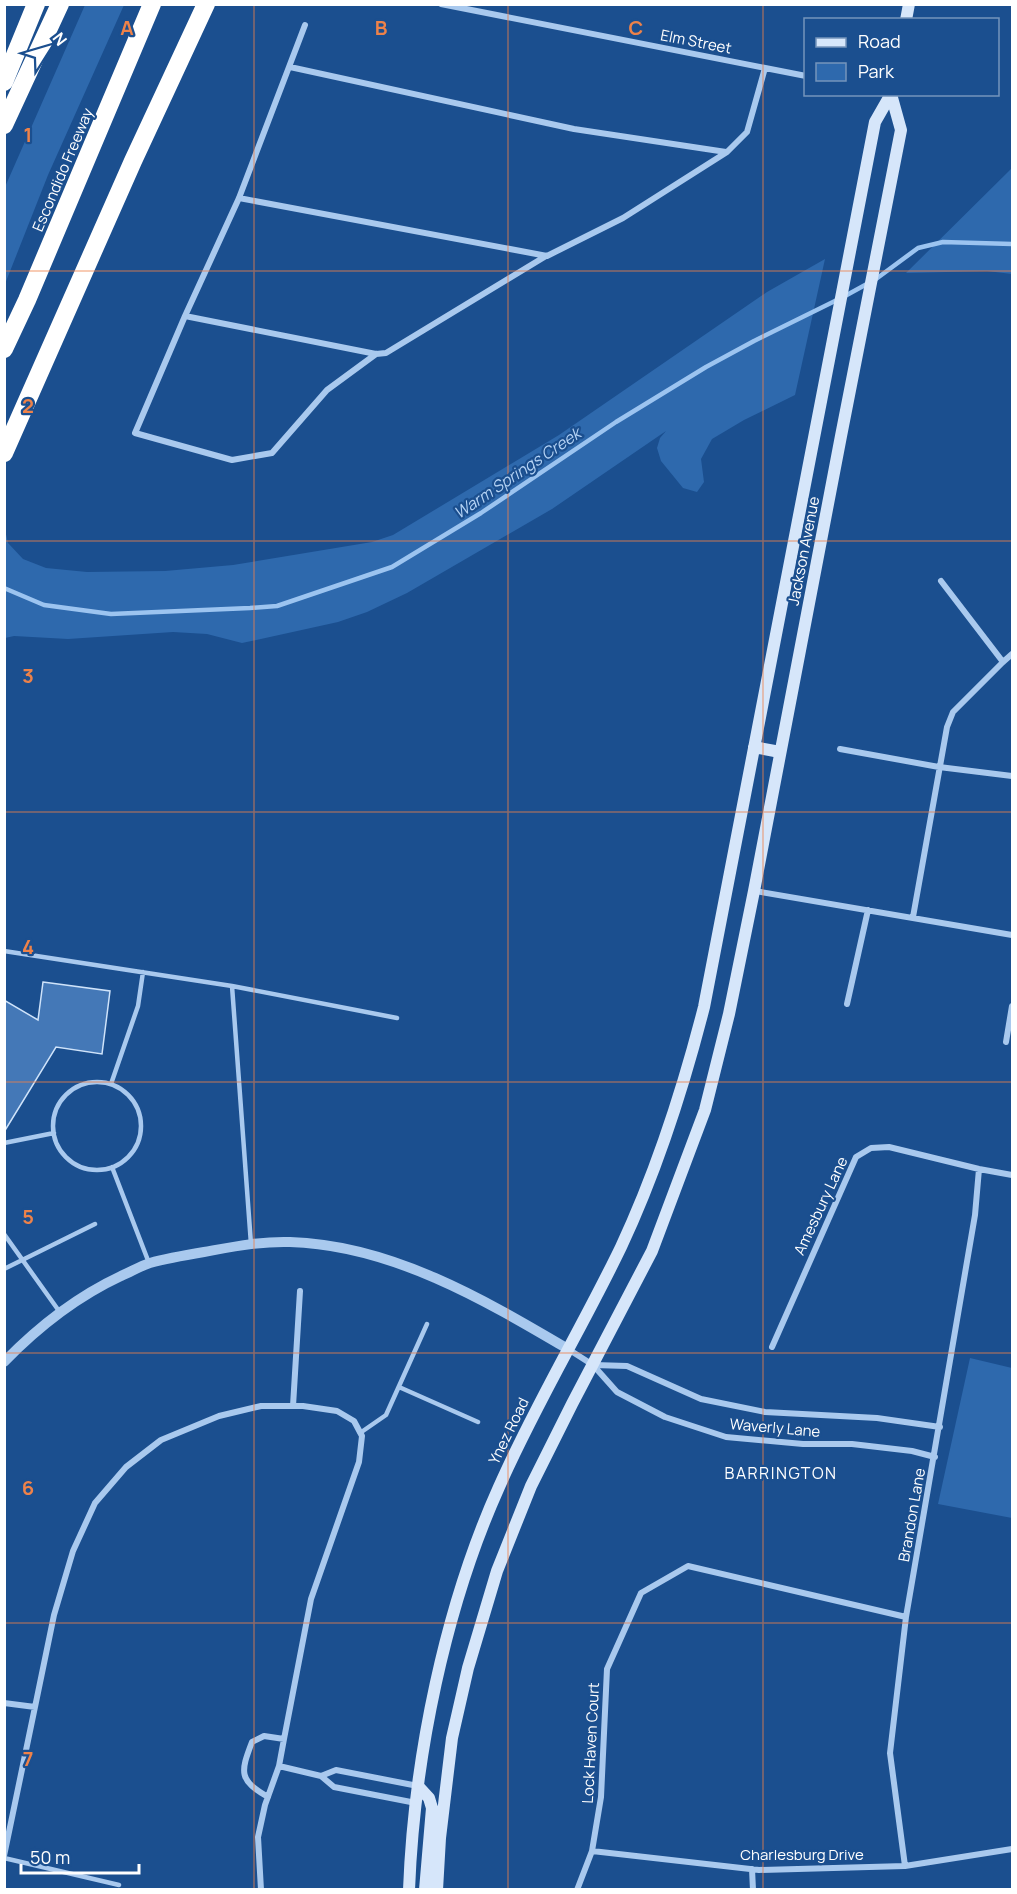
<svg xmlns="http://www.w3.org/2000/svg" width="1017" height="1894" font-family="Manrope,sans-serif">
	<style>
		.green { fill: #2e69ad }
		.lines { fill: none; stroke-linecap: round; stroke-linejoin: round }
		.stream { stroke: #9cc4f0; stroke-width: 4.5 }
		.building { fill: #4478b7; stroke: #cfe3fa; stroke-width: 1.5 }
		.service { stroke: #a9c9ee; stroke-width: 4.5 }
		.minor { stroke: #a9c9ee; stroke-width: 6 }
		.tertiary { stroke: #a9c9ee; stroke-width: 10 }
		.secondary { stroke: #d6e6fa; stroke-width: 12 }
		.motorway { stroke: #fff; stroke-width: 18 }
		.grid { fill: none; stroke: #ee8249; stroke-width: 1.5; stroke-opacity: 0.55 }
		.labels { text-anchor: middle; stroke-width: 4.5; stroke-linejoin: round; paint-order: stroke }
		.street-label { font-size: 15px; fill: #fff; stroke: #1b4f8f }
		.water-label { font-size: 16px; font-style: italic; fill: #b5d3f5; stroke: #1b4f8f }
		.neighbourhood-label { font-size: 16px; letter-spacing: 1.5px; fill: #fff; stroke: #1b4f8f }
		.grid-label { font-size: 20px; text-anchor: middle; font-weight: bold; fill: #ee8249; stroke: #1b4f8f; stroke-width: 4.5; stroke-linejoin: round; paint-order: stroke }
	</style>
	<rect width="100%" height="100%" fill="#1b4f8f"/>
	<path class="green" d="M85,5H124L48,175L5,284V187Z
		M1012,168V274L987,271L906,273Z
		M825,259L795,395L744,420L712,439L701,459L704,482L697,492L683,488L661,461L657,448L660,438L666,431L552,509L407,593L367,612L338,622L242,643L207,634L173,632L68,639L14,636L5,638V530L8,543L23,559L46,568L87,572L165,571L233,565L372,542L393,535L559,435L767,292Z
		M970,1358L1012,1368V1518L938,1504Z"/>
	<g class="lines">
		<path class="stream" d="M845,296L876,279L918,248L943,242L1012,244
			M4,588L44,605L111,614L250,608L277,606L392,567L481,513L616,422L706,367L754,341L837,300"/>
	</g>
	<path class="building" d="M43,982L110,991L102,1054L56,1047L4,1132V1000L38,1020Z"/>
	<g class="lines">
		<path class="service" d="M4,951L232,986L251,1244
			M232,986L397,1018
			M53 1126a44 44 0 1 1 88 0a44 44 0 1 1-88 0Z
			M111,1084L138,1006L143,972
			M4,1143L54,1133
			M112,1167L149,1263
			M4,1234L59,1311
			M4,1269L95,1224
			M399,1387L478,1422
			M360,1433L386,1415L427,1324
			M4,1858L119,1885"/>
		<path class="minor" d="M441,4L806,76
			M305,25L239,198L185,316L135,433L232,460L272,453L327,390L376,354
			M290,67L574,129L726,152
			M239,198L547,256L623,218L727,152L747,132L765,68
			M185,316L376,354L386,353L546,256
			M941,581L1003,662
			M840,749L939,767L1012,776
			M755,891L1012,935
			M913,917L947,727L953,712L1003,662L1012,654
			M847,1004L868,910
			M1006,1042L1012,1006
			M772,1347L856,1157L871,1148L889,1147L979,1169L1012,1175
			M568,1349L593,1365L617,1392L665,1417L726,1437L803,1444H852L912,1451L935,1457
			M594,1365L627,1366L701,1399L765,1412L877,1418L940,1427
			M293,1406L300,1291
			M4,1703L35,1707L4,1856
			M35,1707L54,1615L73,1551L95,1503L126,1467L161,1440L219,1416L261,1406H303L337,1411L354,1421L362,1436L359,1462L311,1599L284,1739
			M321,1776L336,1770L418,1786
			M268,1797C239,1780 240,1773 252,1742L264,1736L284,1739L279,1766
			M592,1851L759,1870L905,1866L1012,1849
			M905,1866L890,1753L906,1617L975,1215L979,1169
			M752,1869L753,1890
			M261,1890L258,1837L265,1805L279,1766L321,1776L334,1787L416,1803
			M577,1890L592,1851L601,1797L607,1669L641,1593L688,1566L906,1617"/>
		<path class="tertiary" d="M4,1362C39,1326 76,1297 121,1276C131,1272 140,1266 150,1263C168,1258 186,1255 204,1252C232,1247 261,1241 290,1242C391,1245 483,1299 568,1349"/>
		<path class="secondary" d="M906,20L909,4
			M754,747L780,752
			M418,1786L429,1798L432,1808L425,1890
			M409,1890C414,1758 445,1607 499,1487C535,1405 582,1328 621,1247C657,1170 683,1089 704,1007L875,122L891,94
			M437,1890L440,1838L452,1738L468,1668L497,1571L531,1486L572,1404L652,1251L705,1110L729,1014L754,891L841,436L901,130L891,94"/>
		<path class="motorway" d="M4,82L36,4
			M4,125L60,4
			M4,349L27,300L152,4
			M4,453L133,161L206,4"/>
	</g>
	<path class="grid" d="M254,4V1890M508,4V1890M763,4V1890M4,271H1012M4,541H1012M4,812H1012M4,1082H1012M4,1353H1012M4,1623H1012"/>
	<g class="labels">
		<g class="street-label">
			<text transform="translate(696 42) rotate(11)" y="5">Elm Street</text>
			<text transform="translate(63 170) rotate(-67)" y="5">Escondido Freeway</text>
			<text transform="translate(804 551) rotate(-79)" y="5">Jackson Avenue</text>
			<text transform="translate(821 1206) rotate(-65)" y="5">Amesbury Lane</text>
			<text transform="translate(775 1428) rotate(5)" y="5">Waverly Lane</text>
			<text transform="translate(509 1431) rotate(-64)" y="5">Ynez Road</text>
			<text transform="translate(912 1515) rotate(-80)" y="5">Brandon Lane</text>
			<text transform="translate(591 1743) rotate(-87)" y="5">Lock Haven Court</text>
			<text x="802" y="1860">Charlesburg Drive</text>
		</g>
		<g class="water-label">
			<text transform="translate(517 473) rotate(-34)" y="6">Warm Springs Creek</text>
		</g>
		<g class="neighbourhood-label">
			<text x="781" y="1479">BARRINGTON</text>
		</g>
	</g>
	<g class="grid-label">
		<text x="127" y="35">A</text>
		<text x="381" y="35">B</text>
		<text x="636" y="35">C</text>
		<text x="28" y="142">1</text>
		<text x="28" y="413">2</text>
		<text x="28" y="683">3</text>
		<text x="28" y="954">4</text>
		<text x="28" y="1224">5</text>
		<text x="28" y="1495">6</text>
		<text x="28" y="1766">7</text>
	</g>
	<rect width="1017" height="1894" fill="none" stroke="#ffffff" stroke-width="12"/>
	<rect x="804" y="18" width="195" height="78" fill="#1b4f8f" stroke="#7695bc" stroke-width="1.5"/>
	<rect x="816" y="38" width="30" height="9" fill="#d6e6fa" stroke="#7695bc" stroke-width="1.5"/>
	<text x="858" y="48" font-size="18" fill="#ffffff">Road</text>
	<rect x="816" y="63" width="30" height="18" fill="#2e69ad" stroke="#7695bc" stroke-width="1.5"/>
	<text x="858" y="78" font-size="18" fill="#ffffff">Park</text>
	<g transform="translate(48 48) rotate(53)" stroke="#1b4f8f" stroke-width="4.5" paint-order="stroke">
	<path d="M0-4.5L10 22L0 15L-10 22Z" fill="#ffffff"/>
	<text y="-9" font-size="16" font-weight="bold" text-anchor="middle" fill="#ffffff">N</text>
	</g>
	<path d="M21 1864v9h118v-9" fill="none" stroke="#ffffff" stroke-width="3"/>
	<text x="30" y="1864" font-size="18" fill="#ffffff" stroke="#1b4f8f" stroke-width="4.5" paint-order="stroke">50 m</text>
</svg>
